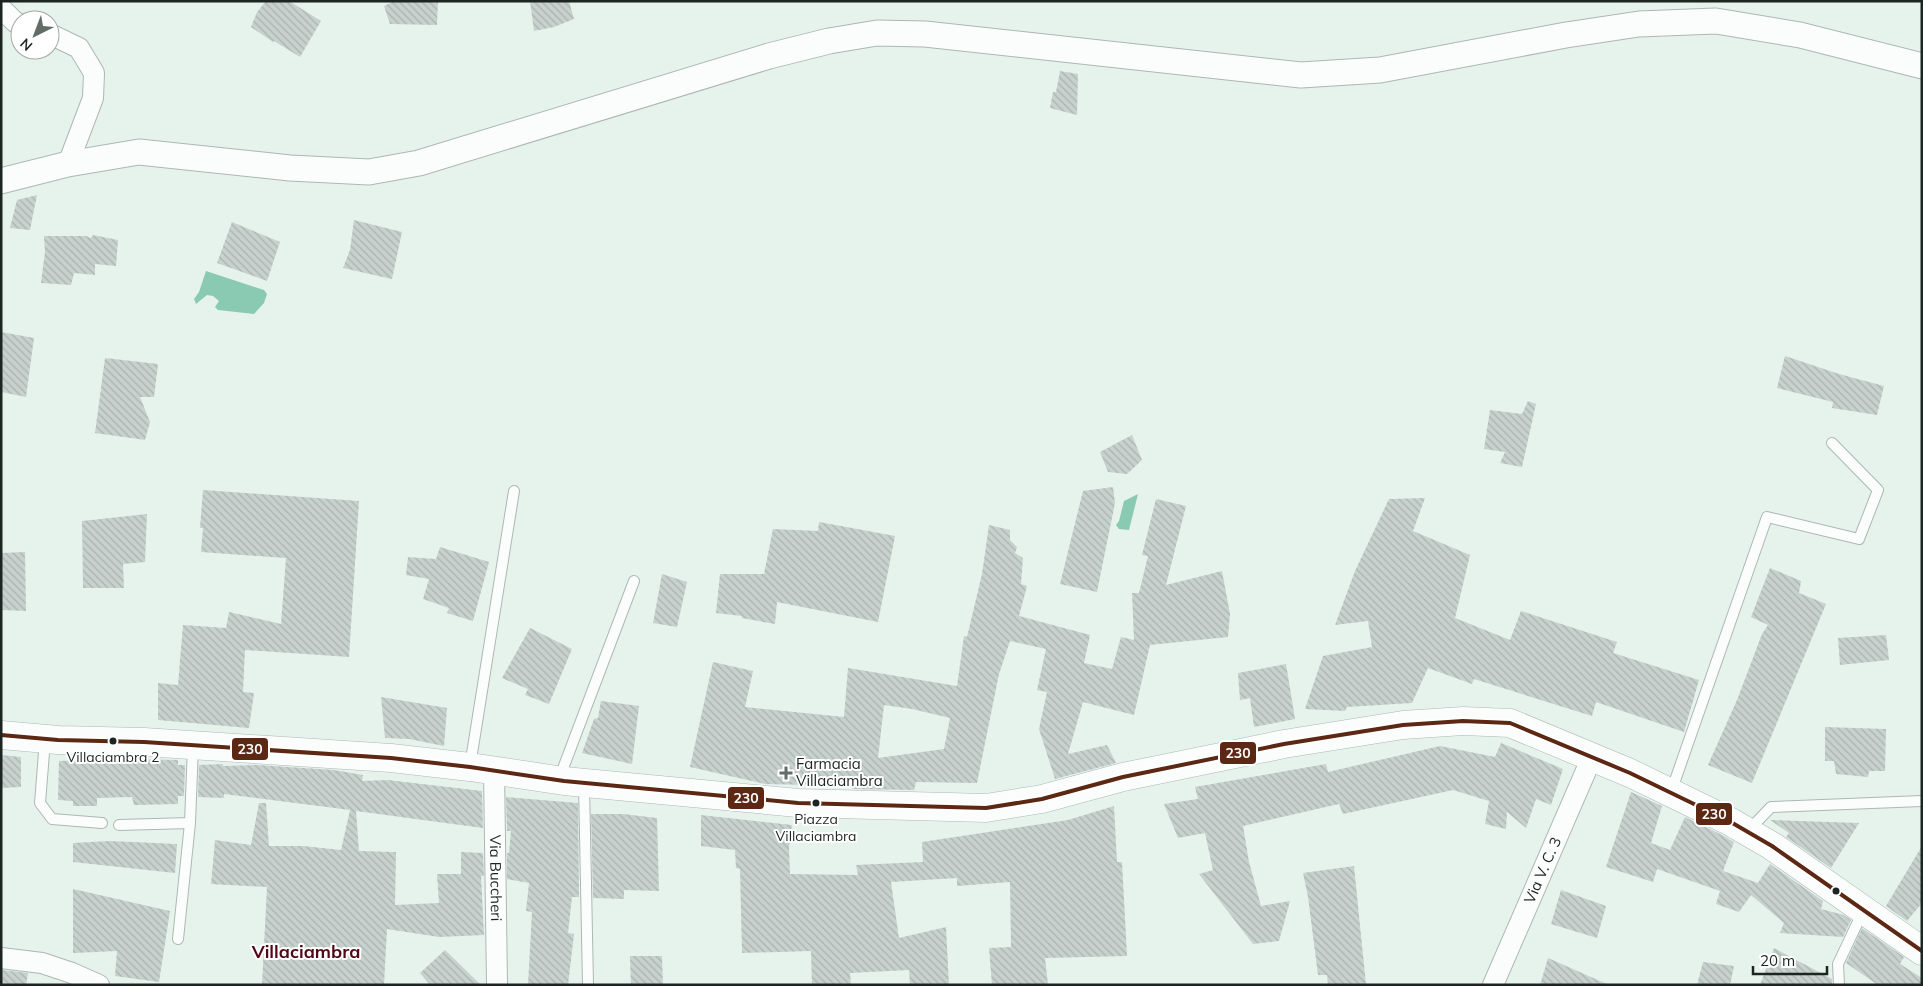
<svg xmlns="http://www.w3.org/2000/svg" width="1923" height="986" font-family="Mulish,sans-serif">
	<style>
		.water { fill: #8acab2 }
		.building { fill: url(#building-back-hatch); fill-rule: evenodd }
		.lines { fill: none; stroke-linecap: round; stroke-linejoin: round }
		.service-casing { stroke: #adb7b3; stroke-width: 12 }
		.minor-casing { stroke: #adb7b3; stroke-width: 22 }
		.tertiary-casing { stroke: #adb7b3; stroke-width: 27 }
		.secondary-casing { stroke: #adb7b3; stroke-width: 29 }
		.service { stroke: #fbfdfc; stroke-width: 10 }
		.minor { stroke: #fbfdfc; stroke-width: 20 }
		.tertiary { stroke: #fbfdfc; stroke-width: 25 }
		.secondary { stroke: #fbfdfc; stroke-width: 28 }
		.bus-1-casing { stroke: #fff; stroke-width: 8 }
		.bus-1 { stroke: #5c2814; stroke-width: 4 }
		.bus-dot { fill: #1c2521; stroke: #fff; stroke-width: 2 }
		.poi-dot { fill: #636d68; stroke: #fff; stroke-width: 2 }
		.labels { text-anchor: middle; stroke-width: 4; stroke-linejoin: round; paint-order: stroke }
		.bus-label { font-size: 14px; fill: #1c2521; stroke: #fff }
		.poi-label { font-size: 15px; fill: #1c2521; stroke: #fff; text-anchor: start }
		.street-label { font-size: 15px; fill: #1c2521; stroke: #fff }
		.quarter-label { font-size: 18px; font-weight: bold; fill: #500a17; stroke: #fff }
		.line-badge { stroke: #fff; stroke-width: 2 }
		.badge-label { font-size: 14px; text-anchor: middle; font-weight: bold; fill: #fff }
	</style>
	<defs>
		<pattern id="building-back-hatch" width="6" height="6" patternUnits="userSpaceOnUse" patternTransform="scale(1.25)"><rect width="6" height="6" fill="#c7d1cd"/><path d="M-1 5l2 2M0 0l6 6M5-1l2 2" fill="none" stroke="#aab3b0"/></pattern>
	</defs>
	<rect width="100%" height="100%" fill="#e6f3ed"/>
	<path class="water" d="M206,271L264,290L267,294L264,303L254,314L218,310L215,307L219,301L213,296L207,295L196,304L194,299L199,292Z
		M1138,494L1129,530L1119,529L1116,525L1119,521L1124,501Z"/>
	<path class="building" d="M266,1H289L321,21L300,57L274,41L273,42L251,27L257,12Z
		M394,1H438L437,25L390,24L384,6Z
		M530,1H569L574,19L554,27L534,31Z
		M1060,71L1078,74L1077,115L1050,108L1053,92H1056Z
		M37,195L30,230L10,228L17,200Z
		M354,220L402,232L392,279L343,268L350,250Z
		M232,222L280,242L267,281L217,263Z
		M93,235L118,240L116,266L95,264V275L74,273L71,285L41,283L45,252L44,236H86L91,238Z
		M1,332L34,338L26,397L1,392Z
		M1785,356L1839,374L1884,386L1877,415L1832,408L1833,402L1777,388Z
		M105,358L158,364L154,397H140L150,422L145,440L95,433Z
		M1528,401L1536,404L1522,467L1500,463L1505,452L1484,449L1490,410L1522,414Z
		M1132,435L1142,460L1127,474L1108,472L1100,452Z
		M1113,487L1115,503L1097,592L1060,584L1083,491Z
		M203,490L359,501L349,657L245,650L243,692L254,693L249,728L158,720V683L178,685L183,625L226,628L229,612L281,624L286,558L201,552L203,528H200Z
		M1425,498L1413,531L1470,555L1455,618L1510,640L1521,611L1617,642L1613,653L1699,680L1684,732L1596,702L1592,716L1474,679L1472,684L1428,668L1412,703L1347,707L1345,711L1305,709L1323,656L1372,647L1368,621L1335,625L1355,571L1389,499Z
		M1156,499L1186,506L1166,585L1222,571L1230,614L1228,637L1150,645L1134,715L1083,702L1068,754L1107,745L1116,763L1055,779L1039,729L1047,692L1037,690L1046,649L1010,641L999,674L977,783L916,782L914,790L852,789V786L765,784L690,767L713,662L753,671L745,707L844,717L848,668L957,686L964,636L967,637L982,574L989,525L1010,530V540L1017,547L1015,553L1023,558L1021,584L1027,586L1019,616L1090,635L1084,663L1112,669L1121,637L1134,640L1132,593H1139L1148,556L1142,555ZM884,705L912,709L950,718L944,749L878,758Z
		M147,514L145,562L123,564L124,588H83L82,521Z
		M819,522L895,536L878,622L777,602L775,624L742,618V616L716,613L720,574H764L773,529L818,531Z
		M440,547L489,562L473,621L447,613L449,608L423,599L429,579L406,575L408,557L436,559Z
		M25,552L26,611L1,610V553Z
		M1770,568L1801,581L1799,593L1826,604L1752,783L1708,765L1737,700L1762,634L1768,625L1751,617Z
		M662,574L687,582L677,627L653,623Z
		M530,628L572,649L549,704L525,695L528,689L502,678Z
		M1886,635L1889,660L1840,665L1838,638Z
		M1286,664L1295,719L1254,727L1250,698L1240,700L1238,673Z
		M381,697L447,708L444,746L409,739L385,738Z
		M601,701L639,706L632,764L582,753L594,719L598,718Z
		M1825,727L1886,729L1885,771H1869L1868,777L1836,774L1834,761H1825Z
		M1501,743L1563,769L1551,805L1536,799L1526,828L1507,812L1506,829L1485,824L1489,801L1453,790L1343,814L1339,804L1243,826L1249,862L1261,906L1290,901L1279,941L1253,944L1199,874L1213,870L1205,833L1178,838L1164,804L1198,799L1195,787L1326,764L1328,772L1440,746L1495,757Z
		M1,755L21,757V787L1,788Z
		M131,759L178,760V765H185L184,796H178V804L134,805L132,797L97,798V806H73V801L58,800L59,761Z
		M223,764V766L257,765L334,770L363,775L362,781L388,780L482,791L483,828L356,811L359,851L396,852L395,905L439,903L437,874H461V852L483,853L484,876H481L484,935L439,937L387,929L384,985H262L267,887L211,884L215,840L251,845L259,803H266L269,846H303L341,850L350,810L224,794V798L198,797L199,765Z
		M1631,792L1662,806L1651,843L1670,850L1685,817L1722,835L1734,842L1723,871L1758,883L1770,864L1823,901L1821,909L1844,915L1851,920L1843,937L1780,933L1784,923L1751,895L1739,912L1716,904L1720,891L1657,869L1653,882L1606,867Z
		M506,797L578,803L579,897H572L568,933L574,934L568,985H528L532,912L526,911L529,883L507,879V853H509L511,831H507Z
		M1114,806L1117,862H1122L1127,956L1045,958L1048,985H992L989,948L1011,947L1010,882L957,886V878L891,882L899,938L946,927L949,985H910L909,970L850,973L851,985H812L811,951L742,953L740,869L736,868L735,850L701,846V815L792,825L789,848L790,874L858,875L856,865L923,862L922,842L1068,820Z
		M591,814H623L657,818L659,891L624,890V899L593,898Z
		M1770,820L1859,823L1831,868L1786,837L1789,833Z
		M110,841L177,844L175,873L73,862V843Z
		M1922,846V903L1907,921L1886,906Z
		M1354,866L1366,985H1328L1327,975H1318L1308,897L1303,873Z
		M73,889L170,911L159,982L115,976L117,951L73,953Z
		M1561,890L1606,906L1597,938L1551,924Z
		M1862,928L1904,957L1900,964L1922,978V985H1878L1846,963Z
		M1774,948L1832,979V985H1760Z
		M445,950L481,985H430L420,973Z
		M630,956H662L663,985H631Z
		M1548,958L1609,985H1540Z
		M1703,962L1734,966L1730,985H1697Z
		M1,970L28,973L26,985H1Z"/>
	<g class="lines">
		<g class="service-casing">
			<path id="service" d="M45,740L40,803L52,819L102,823
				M470,766L514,491
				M559,779L634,581
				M584,784L588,985
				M1671,792L1767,517L1859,539L1878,490L1832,443
				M119,825L190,823
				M1748,831L1771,807L1922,801
				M178,939L190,823L193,746
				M1839,985L1838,964L1863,911"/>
		</g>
		<g class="minor-casing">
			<g id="minor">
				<path d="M1,8L15,22L20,24"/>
				<path d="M50,34L79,48L94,73L93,98L68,164"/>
				<path id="s1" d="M494,770L497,985"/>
				<path d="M1,958L42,963L72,973L99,985"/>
				<path id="s2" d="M1493,985L1592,757"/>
			</g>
		</g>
		<g class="tertiary-casing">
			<path id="tertiary" d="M1,181L68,164L139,152L290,168L369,172L419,163L769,56L829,41L877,33L925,34L1301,75L1380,70L1566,35L1639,24L1716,21L1800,35L1922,66"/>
		</g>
		<g class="secondary-casing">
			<path id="secondary" d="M1,735L58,740L144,742L391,758L470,767L564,781L798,803L986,808L1042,799L1123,777L1284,744L1403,725L1463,721L1510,723L1630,773L1729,821L1772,846L1922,951"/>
		</g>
		<use href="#service" class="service"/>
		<use href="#minor" class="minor"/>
		<use href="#tertiary" class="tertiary"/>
		<use href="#secondary" class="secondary"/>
		<g class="bus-1-casing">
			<path id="bus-1" d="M1,735L58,740L144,742L391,758L470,767L564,781L798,803L986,808L1042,799L1123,777L1284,744L1403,725L1463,721L1510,723L1630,773L1729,821L1772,846L1922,951"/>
		</g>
		<use href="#bus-1" class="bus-1"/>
	</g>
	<g class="bus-dot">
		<circle cx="113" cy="741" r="4.5"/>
		<circle cx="816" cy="803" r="4.5"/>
		<circle cx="1836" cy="891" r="4.5"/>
	</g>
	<path class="poi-dot" d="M783.5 765.5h5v5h5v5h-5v5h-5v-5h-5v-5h5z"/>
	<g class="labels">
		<g class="bus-label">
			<text x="113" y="762">Villaciambra 2</text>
			<text x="816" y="824">Piazza<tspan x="816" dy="17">Villaciambra</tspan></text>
		</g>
		<g class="poi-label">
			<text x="796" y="769">Farmacia<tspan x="796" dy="17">Villaciambra</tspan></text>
		</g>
		<g class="street-label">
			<text dy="5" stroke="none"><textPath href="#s2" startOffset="125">Via V. C. 3</textPath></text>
			<text dy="5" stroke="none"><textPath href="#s1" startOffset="108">Via Buccheri</textPath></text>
		</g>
		<g class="quarter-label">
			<text x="306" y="958">Villaciambra</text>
		</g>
	</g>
	<g class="line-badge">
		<rect x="231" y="737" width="38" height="24" rx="5" fill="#5c2814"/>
		<rect x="1219" y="741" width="38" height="24" rx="5" fill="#5c2814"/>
		<rect x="727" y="786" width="38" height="24" rx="5" fill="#5c2814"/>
		<rect x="1695" y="802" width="38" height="24" rx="5" fill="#5c2814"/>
	</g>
	<g class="badge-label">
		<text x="250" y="754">230</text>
		<text x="1238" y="758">230</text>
		<text x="746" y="803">230</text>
		<text x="1714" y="819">230</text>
	</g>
	<rect width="1923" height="986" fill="none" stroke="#1c2521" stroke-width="5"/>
	<g transform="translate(35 35) rotate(222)"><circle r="24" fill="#ffffff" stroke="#a4a8a6"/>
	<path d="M0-4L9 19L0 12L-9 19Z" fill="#636d68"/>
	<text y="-8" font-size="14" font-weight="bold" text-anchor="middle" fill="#1c2521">N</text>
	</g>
	<path d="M1753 966v8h74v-8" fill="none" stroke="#1c2521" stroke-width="2.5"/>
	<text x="1760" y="966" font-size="15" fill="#1c2521" stroke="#ffffff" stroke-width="4" paint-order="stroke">20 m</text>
</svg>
